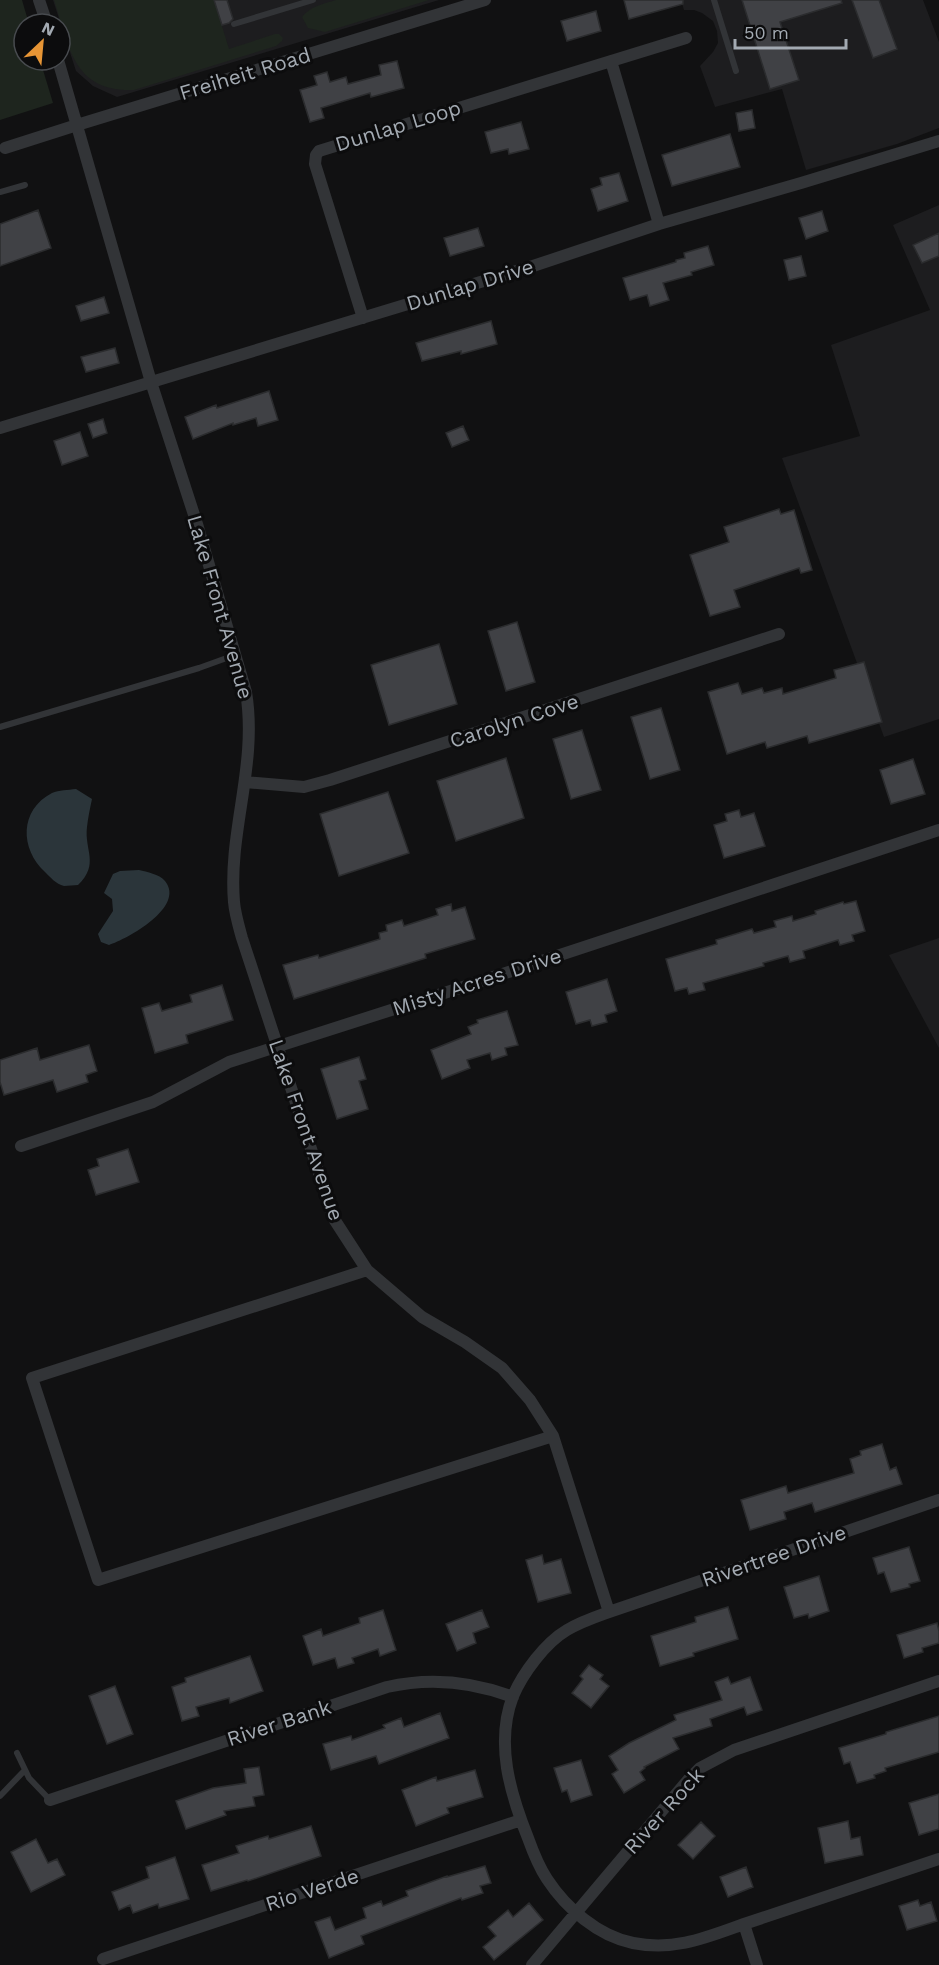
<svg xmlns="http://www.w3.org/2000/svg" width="939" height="1965" font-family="'Work Sans',sans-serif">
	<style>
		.built { fill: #1d1d1f }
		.green { fill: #1e251e }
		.water { fill: #2b353a }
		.building { fill: #404145; stroke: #2b2c2e; stroke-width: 1.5 }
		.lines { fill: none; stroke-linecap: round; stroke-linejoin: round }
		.service { stroke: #323437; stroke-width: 6 }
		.minor { stroke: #323437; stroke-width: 12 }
		.labels { text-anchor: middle; stroke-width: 6; stroke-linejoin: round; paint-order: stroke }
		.street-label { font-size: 21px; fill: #a3aab2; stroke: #0c0c0d }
	</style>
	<rect width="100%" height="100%" fill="#111112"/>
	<path class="built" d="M53,0H439L117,97L93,86L76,71Z
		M681,0H923L939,42V128L897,144L806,170L782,89L715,107L700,66L713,52L718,43L717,31L713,21L702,13L694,10H684Z
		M939,205V719L884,737L782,458L860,436L831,345L930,310L893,225Z
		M939,938V1048L889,955Z"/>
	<path class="green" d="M0,0H22L29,24H24V60H40L53,103L0,120Z
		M54,0H214L229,49L275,34H279L283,38L282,41L276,46L134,90C73,92 69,47 54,0Z
		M336,0H429L325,32L308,28L302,17C311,6 323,4 336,0Z"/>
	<path class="water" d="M76,789L92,799C90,808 88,818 87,827C84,850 100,864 78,885C74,885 68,886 64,886C56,884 50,877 45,872C20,849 19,810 52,793C59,790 68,790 76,789Z
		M139,870C147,872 159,874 165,881C186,907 127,939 109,945L101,942L98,934L113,911L112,899L104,893L113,874L120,871Z"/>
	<path class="building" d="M214,0H227L233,19L229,23L222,25Z
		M624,0H683V4L629,19Z
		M742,0H841L842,3L780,22L799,80L770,89Z
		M852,0H879L897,49L873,58Z
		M596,11L601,31L567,41L561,21Z
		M397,61L404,88L371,97L370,93L321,108L324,118L310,122L300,90L317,85L314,76L327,72L330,82L346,77L348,84L381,75L379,65Z
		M752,110L755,128L739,131L736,113Z
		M521,122L529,149L509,154L508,149L491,153L485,132Z
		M730,134L740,167L672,186L662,155Z
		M619,173L628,201L598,211L591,189L602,185L600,178Z
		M38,210L51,248L0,266V224Z
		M822,211L828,231L806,239L799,218Z
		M478,228L484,246L450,256L444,238Z
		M939,233V256L922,263L913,245Z
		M708,246L714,265L691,272L692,275L663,283L669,300L650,306L647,295L630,300L623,278L676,262V260L685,258L684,253Z
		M801,256L806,276L789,280L784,260Z
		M104,297L109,313L81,321L76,306Z
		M491,321L497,344L461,354V351L422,361L416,343Z
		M115,348L119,363L86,372L81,357Z
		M269,391L278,420L258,426L256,418L233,425V423L193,439L185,417L216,405L217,408Z
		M103,419L107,433L93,438L88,424Z
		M463,426L469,440L452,447L446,433Z
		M80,432L88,456L62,465L54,441Z
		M779,509L781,514L794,510L812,570L801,573L799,568L734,590L740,607L710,616L690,555L729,542L724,527Z
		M517,622L535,682L506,691L488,631Z
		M439,644L457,704L389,725L371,665Z
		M864,662L882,722L809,743L807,736L767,748L765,742L727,754L708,692L738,683L742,694L762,688L764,693L782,688L783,694L836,678L834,670Z
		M661,708L680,770L650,779L631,717Z
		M582,730L601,790L571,799L553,739Z
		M506,758L524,818L456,841L437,781Z
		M913,759L925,794L891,804L880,770Z
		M388,792L409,853L339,876L320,814Z
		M739,810L741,817L754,813L765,846L724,858L714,825L727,821L725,814Z
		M856,901L865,931L852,935L854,941L840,945L838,940L803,951L805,958L790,962L788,956L763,963L764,966L703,983L705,990L689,994L687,988L675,991L666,959L717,944L716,940L752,929L754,933L776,927L774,921L792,916L793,921L816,914L815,911L843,902L844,904Z
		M451,904L452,911L465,907L475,939L425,954L426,958L294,999L283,965L318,955L319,958L380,939L379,933L387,931L386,925L402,920L404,926L438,915L436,909Z
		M607,979L617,1011L605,1015L607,1022L592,1026L590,1020L576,1024L566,992Z
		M222,985L233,1020L186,1035L188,1043L155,1053L142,1008L159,1003L162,1011L192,1002L190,995Z
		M507,1011L518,1045L505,1048L507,1055L492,1060L490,1053L467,1060L470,1068L442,1079L431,1050L471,1034L468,1027L478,1023L477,1020Z
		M89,1045L97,1071L86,1075L88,1082L57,1092L53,1080L4,1095L0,1082V1060L37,1048L40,1060Z
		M359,1057L366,1079L359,1081L368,1109L337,1119L321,1069Z
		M128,1149L139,1182L96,1195L88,1170L99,1166L97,1159Z
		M882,1444L890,1470L896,1467L902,1484L815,1512L812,1503L784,1512L786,1519L750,1530L741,1500L786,1486L788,1493L854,1473L850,1459L861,1455L860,1451Z
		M909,1547L920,1581L909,1584L910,1587L891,1592L884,1572L878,1574L873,1558Z
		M542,1555L544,1564L561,1559L571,1593L538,1602L526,1560Z
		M819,1576L829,1611L809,1618L808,1614L794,1618L784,1587Z
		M728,1607L738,1639L693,1653L694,1656L660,1666L651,1636L696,1622L695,1617Z
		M383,1610L396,1650L380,1656L378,1649L352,1658L354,1663L338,1668L335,1658L313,1665L303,1636L321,1629L323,1636L360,1623L359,1618Z
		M482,1610L489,1627L473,1633L476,1643L457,1651L446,1624Z
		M937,1623L939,1631V1643L922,1648L923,1652L904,1658L897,1635Z
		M250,1656L263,1691L230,1703L229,1698L196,1707L199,1716L182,1721L172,1687L186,1682L185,1678Z
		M589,1665L603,1675L600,1679L609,1686L591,1708L572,1693L583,1679L580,1676Z
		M728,1677L731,1684L750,1677L762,1710L747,1715L744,1707L710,1719L712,1726L673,1738L679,1749L644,1767L645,1768L640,1772L645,1780L624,1793L612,1774L618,1770L609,1756L629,1743L676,1720L674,1715L722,1700L715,1682Z
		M115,1686L133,1734L107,1744L89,1696Z
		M440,1713L449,1738L379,1764L376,1756L331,1770L323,1744L351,1736L352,1740L385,1728L383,1725L401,1718L404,1727Z
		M939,1716V1752L885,1768L886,1771L874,1775L875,1778L857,1783L850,1762L844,1764L839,1748L886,1734V1732Z
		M581,1760L592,1795L571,1802L567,1790L562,1792L554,1768Z
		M259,1767L264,1795L253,1797L255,1806L224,1811L226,1815L186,1829L176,1801L213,1788L246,1783L244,1769Z
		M475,1770L483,1797L447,1808L449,1813L416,1826L402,1790L436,1777L437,1781Z
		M939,1794V1829L919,1835L909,1803Z
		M848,1821L851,1839L860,1837L863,1855L825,1863L818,1828Z
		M701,1822L715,1836L693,1859L678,1845Z
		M311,1826L321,1856L248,1881L247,1880L211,1891L202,1865L239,1853L236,1846L268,1836L269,1839Z
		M36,1839L48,1863L57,1859L65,1875L31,1892L11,1852Z
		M175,1857L189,1899L159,1908L158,1904L133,1913L130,1905L119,1910L112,1892L149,1878L146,1867Z
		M485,1866L491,1883L480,1886L483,1893L462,1900L461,1898L361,1936L364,1944L329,1958L315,1922L330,1917L335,1930L366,1918L363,1908L381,1901L383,1906L408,1896L406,1891L447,1876V1877Z
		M746,1867L753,1887L728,1897L720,1877Z
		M918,1900L920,1906L931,1902L937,1921L907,1930L899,1906Z
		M529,1903L543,1920L494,1960L483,1947L496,1936L488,1927L508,1910L513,1917Z"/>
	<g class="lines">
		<path class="service" d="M714,0L736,71
			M234,24L313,0
			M0,192L25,185
			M0,727L199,668L235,655
			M17,1753L29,1778L50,1800
			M0,1796L25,1770"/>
		<path class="minor" d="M39,0L47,24
			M58,60L151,382L197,524L246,692C258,765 228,831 234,902C235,914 239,927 242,938L334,1219L367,1270L422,1317L465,1342L502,1368L530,1400L553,1436L609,1612C595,1617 580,1622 567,1630C545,1643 523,1673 513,1696C495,1743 510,1793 528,1838C533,1852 539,1867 547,1879C566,1908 598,1936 633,1943C675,1951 705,1938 744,1924L757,1965
			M611,61L659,224
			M5,148L77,125L485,0
			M363,318L315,164L316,155L319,151L686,38
			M0,428L533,266L659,224L801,183L939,141
			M245,782L304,787L330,780L779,634
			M21,1146L153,1102L229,1062L463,987L939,830
			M367,1270L32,1378L98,1580L553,1436
			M609,1612L939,1500
			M50,1800L387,1687C430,1677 471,1681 513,1697
			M744,1924L939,1859
			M103,1959L521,1820
			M532,1965L688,1780L700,1768L734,1750L939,1681"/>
	</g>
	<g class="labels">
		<g class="street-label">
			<text transform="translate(245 74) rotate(-17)" y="7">Freiheit Road</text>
			<text transform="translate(398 126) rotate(-17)" y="7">Dunlap Loop</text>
			<text transform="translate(470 285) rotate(-17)" y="7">Dunlap Drive</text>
			<text transform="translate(220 607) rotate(74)" y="7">Lake Front Avenue</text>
			<text transform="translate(514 721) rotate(-18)" y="7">Carolyn Cove</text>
			<text transform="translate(477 982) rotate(-18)" y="7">Misty Acres Drive</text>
			<text transform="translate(306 1130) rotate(71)" y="7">Lake Front Avenue</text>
			<text transform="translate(774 1556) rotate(-19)" y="7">Rivertree Drive</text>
			<text transform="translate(279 1723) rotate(-18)" y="7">River Bank</text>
			<text transform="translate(664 1811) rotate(-48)" y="7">River Rock</text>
			<text transform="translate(312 1890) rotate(-18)" y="7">Rio Verde</text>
		</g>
	</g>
	<g transform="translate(42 42) rotate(26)"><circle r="28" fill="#0c0c0d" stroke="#484b4f" stroke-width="1.5"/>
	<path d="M0-4.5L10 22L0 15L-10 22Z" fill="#e79535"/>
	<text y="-9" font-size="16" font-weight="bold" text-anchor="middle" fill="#a3aab2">N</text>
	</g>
	<path d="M735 39v9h111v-9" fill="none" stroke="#a3aab2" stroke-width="3"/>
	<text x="744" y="39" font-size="18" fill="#a3aab2" stroke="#0c0c0d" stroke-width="4.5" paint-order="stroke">50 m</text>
</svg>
